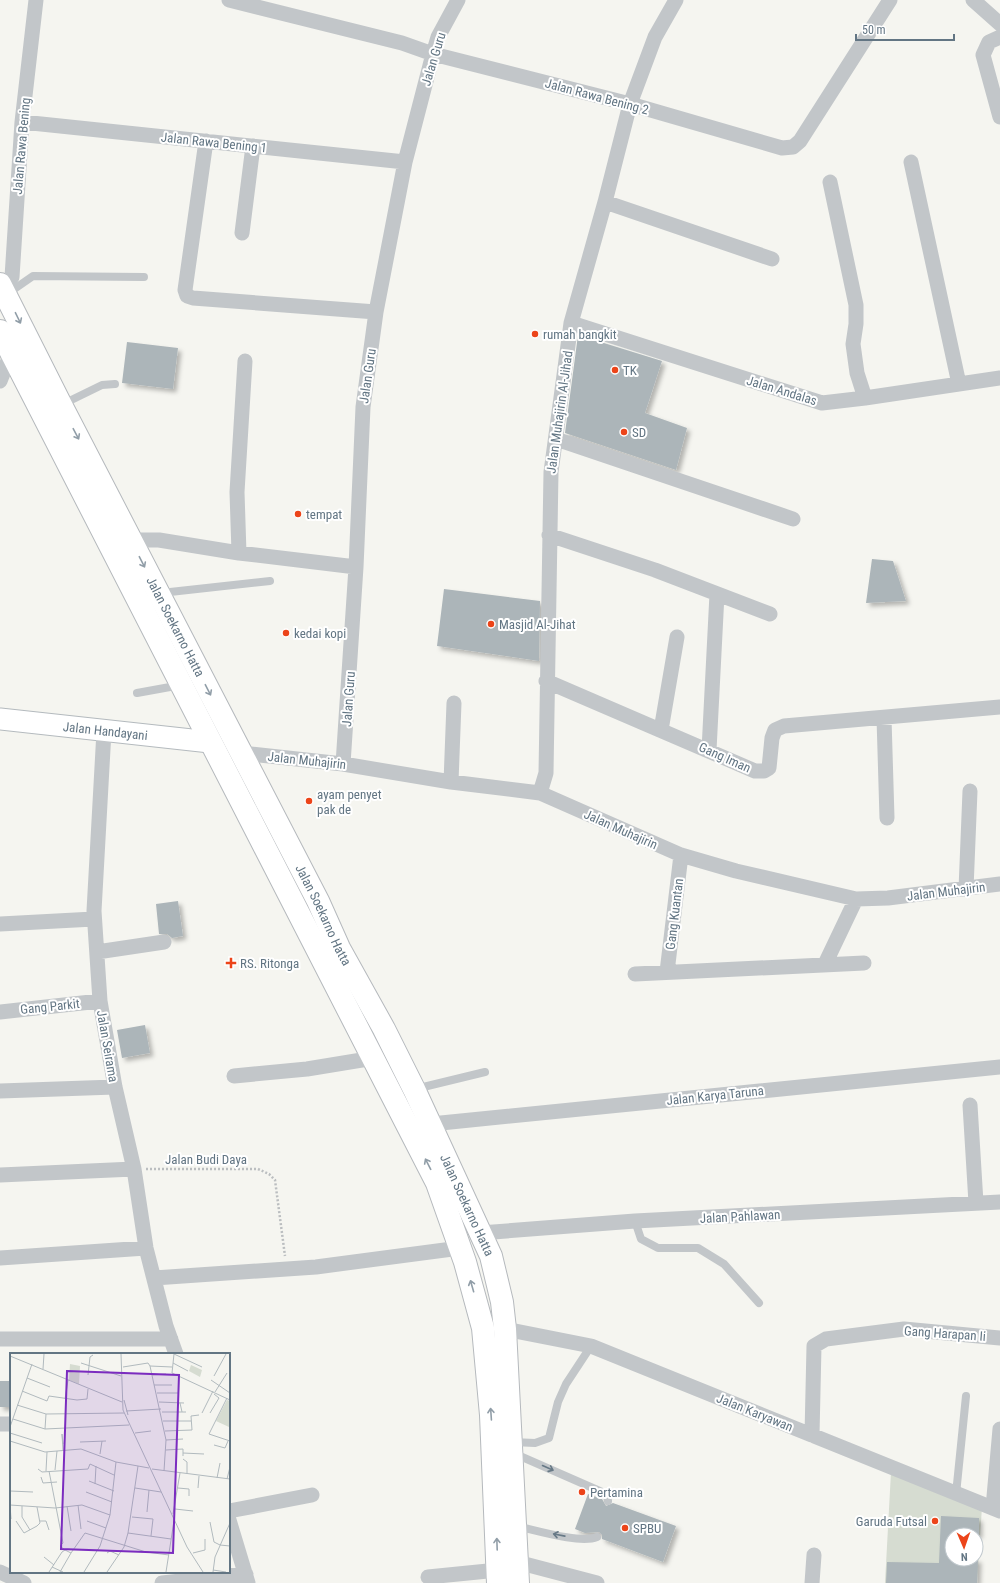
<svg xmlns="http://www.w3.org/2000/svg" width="1000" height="1583" font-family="'Roboto Condensed',sans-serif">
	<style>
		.green { fill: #d6dcd1; fill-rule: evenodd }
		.building { fill: #acb5b9; filter: url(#shadow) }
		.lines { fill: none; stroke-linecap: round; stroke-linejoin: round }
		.secondary-casing { stroke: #b4babe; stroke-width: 23 }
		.primary-casing { stroke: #b5b9bd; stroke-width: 24 }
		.path { stroke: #bbbec0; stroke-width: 2.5; stroke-dasharray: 2 2; stroke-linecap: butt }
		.lane { stroke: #c2c6c9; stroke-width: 8 }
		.street { stroke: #c2c6c9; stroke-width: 15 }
		.secondary { stroke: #fff; stroke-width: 21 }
		.primary { stroke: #fff; stroke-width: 22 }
		.oneway { stroke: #919ea8 }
		.oneway2 { stroke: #677986 }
		.poi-dot { fill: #ec4419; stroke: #fff; stroke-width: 1.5 }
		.labels { text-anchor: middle; stroke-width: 4; stroke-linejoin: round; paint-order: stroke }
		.street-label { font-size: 13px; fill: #627583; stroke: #fff }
		.poi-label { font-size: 13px; fill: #627583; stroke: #fff; text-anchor: start }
		.inset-road { fill: none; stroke: #b1babe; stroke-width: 1 }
		.view { fill: #7b2cbf; fill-opacity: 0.15; stroke: #7b2cbf; stroke-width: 2 }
		.inset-edge { fill: none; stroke: #627583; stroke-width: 2 }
	</style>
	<defs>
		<filter id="shadow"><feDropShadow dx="3.5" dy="3.5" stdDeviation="2" flood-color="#0004"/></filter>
	</defs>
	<rect width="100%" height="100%" fill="#f5f5f0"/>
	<path class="green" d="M891,1472L982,1507L977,1583H885ZM952,1535H976V1559H952Z"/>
	<path class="building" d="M578,335L662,361L645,413L687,428L676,470L565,433Z
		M127,342L178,348L173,389L122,383Z
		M872,559L893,561L906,601L866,603Z
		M444,589L540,601L539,661L437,646Z
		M178,901L183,936L172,938L167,934H159L156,904Z
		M145,1025L150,1053L122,1058L117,1030Z
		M0,1381H11V1407H0Z
		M588,1494L602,1499L606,1506L613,1503L676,1526L663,1562L602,1539V1535L599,1532L585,1533L575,1529Z
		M941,1516L979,1518V1535H952V1559H978L977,1583H886L887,1562L939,1563Z"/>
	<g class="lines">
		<g class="secondary-casing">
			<g id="secondary">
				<path id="s1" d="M0,719L210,742"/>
			</g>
		</g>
		<g class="primary-casing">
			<g id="primary">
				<path id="s2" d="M0,284L61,405L318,901L339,948L384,1029L414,1089L491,1256L502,1302L505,1329L518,1583"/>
				<path d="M0,331L437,1183L465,1262L483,1328L491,1415L498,1583"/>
			</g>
		</g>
		<path class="path" d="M146,1169H258L269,1174L275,1180L285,1256"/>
		<path class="lane" d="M7,294L33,276L144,277
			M61,405L102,385L115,384
			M161,593L270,581
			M137,693L181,685
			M415,1089L485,1072
			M635,1221L641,1239L658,1248H698L724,1264L759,1303
			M512,1442L535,1443L549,1438L558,1402L566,1384L591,1346
			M513,1453L602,1492L607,1495L608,1501
			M956,1494L966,1396
			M516,1526C535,1530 580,1544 597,1537"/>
		<path class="street" d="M229,0L402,43L433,54L630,104L782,148L793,147L800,141L890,0
			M973,0L1000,24
			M1000,37L989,42L983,55L1000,117
			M22,122L405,162
			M206,141L185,290L187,296L193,298L376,312
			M911,162L959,384
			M830,182L856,305V324L853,344L857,373L865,398
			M605,202L772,259
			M242,233L253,146
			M3,289L12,277L22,122L36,0
			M571,323L822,403L865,398L1000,378
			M0,381L11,353
			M556,439L793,519
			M549,535L655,570L770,614
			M131,540H159L239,553L356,567
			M239,553L237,492L245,361
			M546,681L755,771H764L769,768L772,738L775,730L784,726L1000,707
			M884,718L887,818
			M661,730L677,637
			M104,731L94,911L100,1001L115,1087L134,1169L146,1248L166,1326L176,1354
			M709,750L717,594
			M241,753L343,764L451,782L540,793L681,855L736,871L856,899L888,898L1000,884
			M343,764L356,567L363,407L376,312L405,162L433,54L438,37L458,0
			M451,782L454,703
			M540,793L546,773L551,472L571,323L605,202L630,104L655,37L676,0
			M966,889L970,791
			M0,924L94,919
			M97,952L164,942
			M825,964L856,899
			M667,972L681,855
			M635,974L864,963
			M0,1012L100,1001
			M234,1076L307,1069L374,1058
			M0,1091L115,1087
			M970,1105L976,1203
			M431,1124L1000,1067
			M0,1175L134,1169
			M480,1233L635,1221L1000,1202
			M0,1258L146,1248
			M154,1278L316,1267L460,1248
			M505,1329L591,1346L1000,1511
			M0,1339H171
			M1,1424H11
			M812,1435L814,1346L826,1339L904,1329L1000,1338
			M993,1508L1000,1429
			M229,1511L312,1495
			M229,1520L248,1583
			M517,1562L597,1583
			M0,1572L24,1583
			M428,1577L498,1570
			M162,1583L246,1574
			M812,1583L814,1555"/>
		<use href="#secondary" class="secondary"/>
		<use href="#primary" class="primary"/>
	</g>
	<defs><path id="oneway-shaft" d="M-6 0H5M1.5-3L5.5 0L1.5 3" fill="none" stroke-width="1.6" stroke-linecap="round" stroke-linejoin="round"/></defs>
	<g class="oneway">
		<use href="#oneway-shaft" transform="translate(18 318) rotate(64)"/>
		<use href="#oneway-shaft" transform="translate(76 434) rotate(62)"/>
		<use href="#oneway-shaft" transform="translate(142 562) rotate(63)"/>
		<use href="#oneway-shaft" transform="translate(208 690) rotate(63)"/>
		<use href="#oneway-shaft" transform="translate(428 1164) rotate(-117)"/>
		<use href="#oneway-shaft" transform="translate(472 1286) rotate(-106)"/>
		<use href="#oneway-shaft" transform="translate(491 1414) rotate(-94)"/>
		<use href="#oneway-shaft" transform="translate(497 1544) rotate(-92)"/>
	</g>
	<g class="oneway2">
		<use href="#oneway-shaft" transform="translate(548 1468) rotate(24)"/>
		<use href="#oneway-shaft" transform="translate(559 1535) rotate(-169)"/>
	</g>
	<g class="poi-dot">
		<circle cx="535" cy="334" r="4"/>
		<circle cx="615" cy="370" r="4"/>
		<circle cx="624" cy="432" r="4"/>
		<circle cx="298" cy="514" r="4"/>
		<circle cx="491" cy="624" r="4"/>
		<circle cx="286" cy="633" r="4"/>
		<circle cx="309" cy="801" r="4"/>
		<path d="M229 957h4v4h4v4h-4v4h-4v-4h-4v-4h4z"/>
		<circle cx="582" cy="1492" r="4"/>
		<circle cx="935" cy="1521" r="4"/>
		<circle cx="625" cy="1528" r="4"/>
	</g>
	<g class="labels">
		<g class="street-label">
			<text transform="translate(433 59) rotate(-73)" y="5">Jalan Guru</text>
			<text transform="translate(597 96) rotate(15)" y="5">Jalan Rawa Bening 2</text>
			<text transform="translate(214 142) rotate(6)" y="5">Jalan Rawa Bening 1</text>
			<text transform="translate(21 146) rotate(-85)" y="5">Jalan Rawa Bening</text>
			<text transform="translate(367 376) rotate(-82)" y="5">Jalan Guru</text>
			<text transform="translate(782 390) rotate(17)" y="5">Jalan Andalas</text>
			<text transform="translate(559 412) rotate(-82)" y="5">Jalan Muhajirin Al-Jihad</text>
			<text dy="5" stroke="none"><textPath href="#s2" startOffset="385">Jalan Soekarno Hatta</textPath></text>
			<text transform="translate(348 699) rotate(-86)" y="5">Jalan Guru</text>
			<text dy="5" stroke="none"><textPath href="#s1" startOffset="106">Jalan Handayani</textPath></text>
			<text transform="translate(725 757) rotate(24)" y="5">Gang Iman</text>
			<text transform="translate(307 760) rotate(6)" y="5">Jalan Muhajirin</text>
			<text transform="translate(621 829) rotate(24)" y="5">Jalan Muhajirin</text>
			<text transform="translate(946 891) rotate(-7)" y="5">Jalan Muhajirin</text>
			<text transform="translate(674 914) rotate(-83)" y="5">Gang Kuantan</text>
			<text dy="5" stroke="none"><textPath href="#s2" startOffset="709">Jalan Soekarno Hatta</textPath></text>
			<text transform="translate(50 1006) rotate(-6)" y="5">Gang Parkit</text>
			<text transform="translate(108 1046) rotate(80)" y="5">Jalan Seirama</text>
			<text transform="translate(715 1095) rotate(-6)" y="5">Jalan Karya Taruna</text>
			<text x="206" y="1164">Jalan Budi Daya</text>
			<text dy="5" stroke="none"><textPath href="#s2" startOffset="1033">Jalan Soekarno Hatta</textPath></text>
			<text transform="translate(740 1216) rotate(-3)" y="5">Jalan Pahlawan</text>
			<text transform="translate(945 1333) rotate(4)" y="5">Gang Harapan Ii</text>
			<text transform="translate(755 1412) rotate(22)" y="5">Jalan Karyawan</text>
		</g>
		<g class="poi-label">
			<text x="543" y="339">rumah bangkit</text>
			<text x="623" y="375">TK</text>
			<text x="632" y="437">SD</text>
			<text x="306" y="519">tempat</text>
			<text x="499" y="629">Masjid Al-Jihat</text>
			<text x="294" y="638">kedai kopi</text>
			<text x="317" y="799">ayam penyet<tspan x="317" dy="15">pak de</tspan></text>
			<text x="240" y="968">RS. Ritonga</text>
			<text x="590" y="1497">Pertamina</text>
			<text x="927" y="1526" text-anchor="end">Garuda Futsal</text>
			<text x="633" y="1533">SPBU</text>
		</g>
	</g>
	<g transform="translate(10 1353)">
		<rect width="220" height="220" fill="#f5f5f0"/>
		<path d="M60,11L70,13L69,31L59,27ZM181,12L192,17L190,24L179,18ZM217,47L220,48L219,74L206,68Z" fill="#d6dcd1"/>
		<path class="inset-road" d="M111,1L113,57L177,194L193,219M164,1L162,20L220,47M164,1L192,14M0,3L112,49M71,10L111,23M163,10L178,18M140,13L162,14M113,14L138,10L140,13L156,87L154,118M33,16L34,1M78,22L80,4L83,2M142,22L156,21M204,23L216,1M17,25L40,34M201,27L220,40M144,32H162M12,38L37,48L39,43L67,47L77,46L78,36M205,39L217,20M147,40H169M217,45L199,81L220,88M55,46L58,27M114,47L118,62M149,49L174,50M170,50L172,59H176M7,52L36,61L114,60M116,58L151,56M152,59H172M192,60L203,38M200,60L209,45L204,41M3,66L35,76L36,61M153,68H181M0,74L22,11M35,76L119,72M155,78L182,77L181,63L189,62M0,80L32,90M125,80L141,78M156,87L173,86M0,88L35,99L71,96L106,109L139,115M70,89L96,88M53,91L52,81L53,97M204,92L215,95L218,88M156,97L173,96V103M173,100L194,101M90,101L92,88M173,106L177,109V121M28,116L32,119L78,116L80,111L104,122M142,116L220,126M45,117L47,98M36,118L37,99M39,118L53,190L50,193L55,197M31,124L33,130L47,129M207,125L210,110M217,126L220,114M79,128L104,138M85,131L86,113M125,135L151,139M168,135L179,136V143M188,135L189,123M0,138L23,139M76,139L102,149M0,152L45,155L72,152L100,162M0,152L1,166M68,152L71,176M12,153V164L20,177M57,153L61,178M165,156L183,158M137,159L139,137M163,161L170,120M122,164L143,166L141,183M6,168L14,180L27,173L30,170L27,154M30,168H36L39,177M77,168L96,175M200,169L204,189L210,192L220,193M118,180L161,186M97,200L100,198L109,202M183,200L195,197V186M34,204L44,212M42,214L53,219M203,217L216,219M39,219L52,199L55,197L61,200L75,180L136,199L159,202M50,219L61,200M74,219L90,193L100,162L106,109M97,219L114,194L118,180L128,113M156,219L164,168M203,219L205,204L220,170"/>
		<path class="view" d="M57,18L169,22L163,200L51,196Z"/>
		<rect width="220" height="220" class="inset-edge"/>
	</g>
	<g transform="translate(964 1547) rotate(178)"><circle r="19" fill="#ffffff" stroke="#c0c8cd"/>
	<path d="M0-3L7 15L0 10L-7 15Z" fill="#ec4419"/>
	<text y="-6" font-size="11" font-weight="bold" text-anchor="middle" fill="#627583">N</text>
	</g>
	<path d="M856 34v6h98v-6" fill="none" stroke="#627583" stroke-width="2"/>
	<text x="862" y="34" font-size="12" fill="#627583" stroke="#ffffff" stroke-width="3" paint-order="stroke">50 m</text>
</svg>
